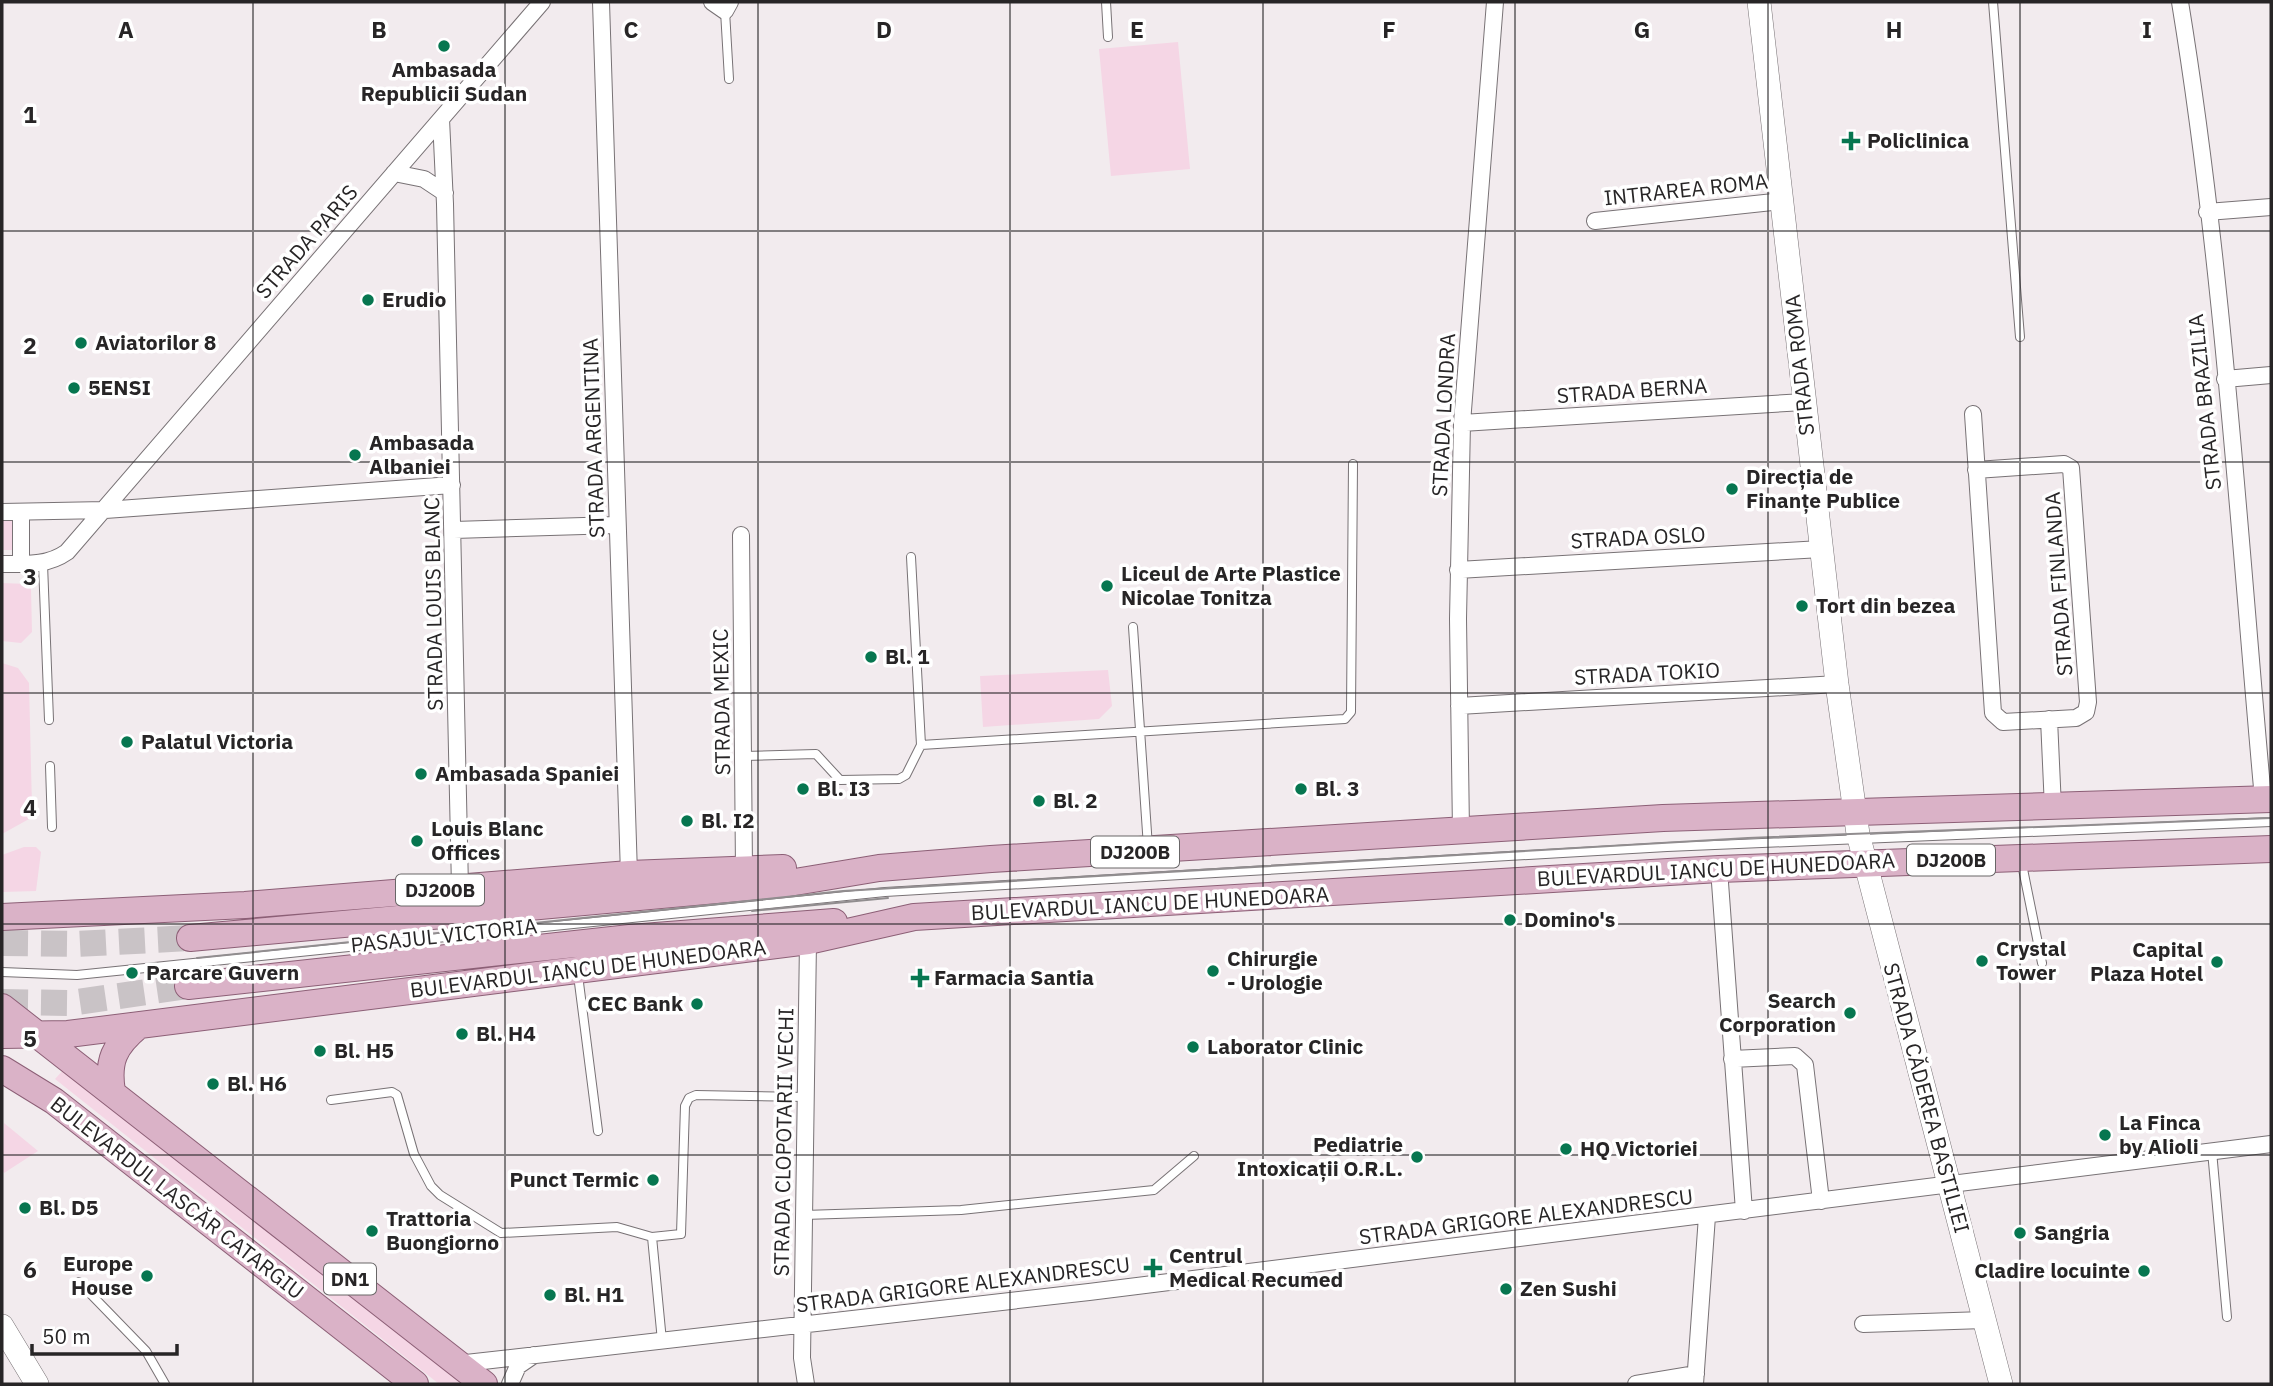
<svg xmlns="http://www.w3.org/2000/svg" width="2273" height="1386" font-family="'IBM Plex Sans',sans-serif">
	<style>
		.green { fill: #f5d6e5 }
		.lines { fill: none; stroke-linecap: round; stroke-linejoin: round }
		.primary-tunnel { stroke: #c9c3c6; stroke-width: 26; stroke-dasharray: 26 13; stroke-linecap: butt }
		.lane-casing { stroke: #787275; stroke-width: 10 }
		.street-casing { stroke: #787275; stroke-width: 18 }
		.secondary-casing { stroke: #787275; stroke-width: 24 }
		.primary-casing { stroke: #8c5f76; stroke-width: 28 }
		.lane { stroke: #fff; stroke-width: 8 }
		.street { stroke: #fff; stroke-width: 16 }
		.secondary { stroke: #fff; stroke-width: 23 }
		.primary { stroke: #dab2c7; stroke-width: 26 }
		.tram { stroke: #918d8f; stroke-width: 2 }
		.grid { fill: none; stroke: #272526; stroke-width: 2; stroke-opacity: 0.55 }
		.poi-dot { fill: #077650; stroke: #fff; stroke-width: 2.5 }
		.labels { text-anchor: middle; stroke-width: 7; stroke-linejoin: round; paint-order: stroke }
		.shield { fill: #fff; stroke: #686667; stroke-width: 2 }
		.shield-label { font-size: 19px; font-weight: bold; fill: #272526 }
		.poi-label { font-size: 21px; font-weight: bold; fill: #272526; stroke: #fff; text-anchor: start }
		.street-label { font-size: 21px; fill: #272526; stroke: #fff }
		.grid-label { font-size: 23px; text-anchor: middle; font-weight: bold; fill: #272526; stroke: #fff; stroke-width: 7; stroke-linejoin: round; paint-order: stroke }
	</style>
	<rect width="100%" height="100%" fill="#f2ebee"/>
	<path class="green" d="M1178,42L1190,169L1111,176L1099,49Z
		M2,520H14L12,550H2Z
		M2,583L27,584L31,588L32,632L21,643L2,641Z
		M2,663L18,668L29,683L32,807L29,819L2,834Z
		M1108,670L1112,706L1099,719L983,727L980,676Z
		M24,847H36L41,852L36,891L2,892V855Z
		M65,1068L462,1384H439L55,1079Z
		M4,1123L38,1151L4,1173L2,1169Z"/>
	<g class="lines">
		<path class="primary-tunnel" d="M2,943L77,944L190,938
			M2,1002L71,1003L188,986"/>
		<g class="lane-casing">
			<path id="lane" d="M1106,2L1108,37
				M1993,2L2020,337
				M725,11L729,79
				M911,557L921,745L1345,719L1351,712L1353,464
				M43,564L49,720
				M1133,627L1148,847
				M744,756L816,754L840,780L899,779L906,775L921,745
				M50,766L52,827
				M2022,864L2042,963
				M2,972L77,975L885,892L1667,847L2271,822
				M578,975L598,1131
				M331,1100L392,1092L397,1095L414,1154L431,1186L440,1195L501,1233L617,1227L652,1237L681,1234L685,1106L689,1098L696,1095L806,1097
				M2212,1151L2227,1317
				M804,1215L961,1210L1154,1190L1194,1156
				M652,1237L662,1341
				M79,1282L146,1351L165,1384"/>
		</g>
		<g class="street-casing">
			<path id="street" d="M601,2L629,874
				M712,2L725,11L730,2
				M2180,2C2223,265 2239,534 2263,799
				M441,119L445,204L460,888
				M394,173L424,179L445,193
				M2207,212L2271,207
				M1595,221L1782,201
				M2225,379L2271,375
				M1973,414L1993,713L2003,722L2076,718L2086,712L2088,702L2071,468L2064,464L1976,470
				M1462,423L1804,402
				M2,512L105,510L452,485
				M21,512V564
				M454,530L617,525
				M741,535L744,869
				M2,564C26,564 47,566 67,552L542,2
				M1458,570L1821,549
				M1459,706L1837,684
				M2049,719L2053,808
				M1461,831L1458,619L1462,423L1495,2
				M1719,869L1744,1211
				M1732,1059L1795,1056L1805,1065L1821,1201
				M1863,1324L1984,1320
				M457,1364L1089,1292L2271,1144
				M510,1384L518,1366L534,1355
				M806,1384L802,1358L808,941
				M1636,1384L1696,1374
				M1695,1384L1707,1216"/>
		</g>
		<g class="secondary-casing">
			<path id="secondary" d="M1759,2L1837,684L1858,834L2001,1384
				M2,1326L37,1384"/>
		</g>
		<g class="primary-casing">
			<path id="primary" d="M2,917L245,905L629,874L783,868
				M190,938L783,884L879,868L991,859L1663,818L2271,799
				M188,986L630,938L834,922
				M2,1007L484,1384
				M2,1035L68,1034L808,941L914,917L1719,869L2271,849
				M2,1069L54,1101L415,1384
				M112,1092C107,1061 114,1046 138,1026"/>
		</g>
		<use href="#lane" class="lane"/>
		<use href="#street" class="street"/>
		<use href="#secondary" class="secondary"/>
		<use href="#primary" class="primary"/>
		<path class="tram" d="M752,911L888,898
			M197,958L843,891L1748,838L2271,818"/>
	</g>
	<path class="grid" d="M253,2V1384M505,2V1384M758,2V1384M1010,2V1384M1263,2V1384M1515,2V1384M1768,2V1384M2020,2V1384M2,231H2271M2,462H2271M2,693H2271M2,924H2271M2,1155H2271"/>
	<g class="poi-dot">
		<circle cx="444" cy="46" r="7"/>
		<path d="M1847.5 130.5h7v7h7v7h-7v7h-7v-7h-7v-7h7z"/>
		<circle cx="368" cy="300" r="7"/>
		<circle cx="81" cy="343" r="7"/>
		<circle cx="74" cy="388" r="7"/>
		<circle cx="355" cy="455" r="7"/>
		<circle cx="1732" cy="489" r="7"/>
		<circle cx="1107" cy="586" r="7"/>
		<circle cx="1802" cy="606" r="7"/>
		<circle cx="871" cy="657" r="7"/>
		<circle cx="127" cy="742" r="7"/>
		<circle cx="421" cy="774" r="7"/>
		<circle cx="803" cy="789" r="7"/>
		<circle cx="1301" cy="789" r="7"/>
		<circle cx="1039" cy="801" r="7"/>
		<circle cx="687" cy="821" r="7"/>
		<circle cx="417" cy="841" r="7"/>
		<circle cx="1510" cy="920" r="7"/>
		<circle cx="1982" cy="961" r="7"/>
		<circle cx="2217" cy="962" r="7"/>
		<circle cx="1213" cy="971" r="7"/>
		<circle cx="132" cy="973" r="7"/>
		<path d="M916.5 967.5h7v7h7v7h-7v7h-7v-7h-7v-7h7z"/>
		<circle cx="697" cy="1004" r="7"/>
		<circle cx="1850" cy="1013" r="7"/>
		<circle cx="462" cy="1034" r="7"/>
		<circle cx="1193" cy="1047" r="7"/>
		<circle cx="320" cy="1051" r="7"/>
		<circle cx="213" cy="1084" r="7"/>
		<circle cx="2105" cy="1135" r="7"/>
		<circle cx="1566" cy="1149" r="7"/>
		<circle cx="1417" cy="1157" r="7"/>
		<circle cx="653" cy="1180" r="7"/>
		<circle cx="25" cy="1208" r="7"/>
		<circle cx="372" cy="1231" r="7"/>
		<circle cx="2020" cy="1233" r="7"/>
		<path d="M1149.5 1257.5h7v7h7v7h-7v7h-7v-7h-7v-7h7z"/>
		<circle cx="2144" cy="1271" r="7"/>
		<circle cx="147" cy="1276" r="7"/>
		<circle cx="1506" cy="1289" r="7"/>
		<circle cx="550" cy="1295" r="7"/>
	</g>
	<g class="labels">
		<g class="shield">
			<rect x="1091" y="836.5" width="88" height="31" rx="5"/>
			<rect x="1907" y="844.5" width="88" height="31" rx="5"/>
			<rect x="396" y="874.5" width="88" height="31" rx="5"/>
			<rect x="324" y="1263.5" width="52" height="31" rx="5"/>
		</g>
		<g class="shield-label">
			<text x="1135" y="859">DJ200B</text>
			<text x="1951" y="867">DJ200B</text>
			<text x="440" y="897">DJ200B</text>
			<text x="350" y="1286">DN1</text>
		</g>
		<g class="poi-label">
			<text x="444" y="77" text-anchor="middle">Ambasada<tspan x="444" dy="24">Republicii Sudan</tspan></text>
			<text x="1867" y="148">Policlinica</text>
			<text x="382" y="307">Erudio</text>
			<text x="95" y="350">Aviatorilor 8</text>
			<text x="88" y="395">5ENSI</text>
			<text x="369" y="450">Ambasada<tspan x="369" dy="24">Albaniei</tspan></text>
			<text x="1746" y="484">Direcția de<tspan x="1746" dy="24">Finanțe Publice</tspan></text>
			<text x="1121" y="581">Liceul de Arte Plastice<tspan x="1121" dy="24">Nicolae Tonitza</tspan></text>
			<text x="1816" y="613">Tort din bezea</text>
			<text x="885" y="664">Bl. 1</text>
			<text x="141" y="749">Palatul Victoria</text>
			<text x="435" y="781">Ambasada Spaniei</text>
			<text x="817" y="796">Bl. I3</text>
			<text x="1315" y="796">Bl. 3</text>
			<text x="1053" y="808">Bl. 2</text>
			<text x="701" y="828">Bl. I2</text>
			<text x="431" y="836">Louis Blanc<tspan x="431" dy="24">Offices</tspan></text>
			<text x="1524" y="927">Domino's</text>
			<text x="1996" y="956">Crystal<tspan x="1996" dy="24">Tower</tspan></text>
			<text x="2203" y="957" text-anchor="end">Capital<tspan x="2203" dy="24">Plaza Hotel</tspan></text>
			<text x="1227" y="966">Chirurgie<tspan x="1227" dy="24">- Urologie</tspan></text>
			<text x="146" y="980">Parcare Guvern</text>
			<text x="934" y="985">Farmacia Santia</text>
			<text x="1836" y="1008" text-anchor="end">Search<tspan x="1836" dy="24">Corporation</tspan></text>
			<text x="683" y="1011" text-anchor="end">CEC Bank</text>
			<text x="476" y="1041">Bl. H4</text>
			<text x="1207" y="1054">Laborator Clinic</text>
			<text x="334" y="1058">Bl. H5</text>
			<text x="227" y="1091">Bl. H6</text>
			<text x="2119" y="1130">La Finca<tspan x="2119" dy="24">by Alioli</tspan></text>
			<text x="1403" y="1152" text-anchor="end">Pediatrie<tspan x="1403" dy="24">Intoxicații O.R.L.</tspan></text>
			<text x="1580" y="1156">HQ Victoriei</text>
			<text x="639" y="1187" text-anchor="end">Punct Termic</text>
			<text x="39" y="1215">Bl. D5</text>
			<text x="386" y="1226">Trattoria<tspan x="386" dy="24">Buongiorno</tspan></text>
			<text x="2034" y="1240">Sangria</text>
			<text x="1169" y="1263">Centrul<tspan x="1169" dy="24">Medical Recumed</tspan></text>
			<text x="133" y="1271" text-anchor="end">Europe<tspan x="133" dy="24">House</tspan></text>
			<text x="2130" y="1278" text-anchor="end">Cladire locuinte</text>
			<text x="1520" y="1296">Zen Sushi</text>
			<text x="564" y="1302">Bl. H1</text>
		</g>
		<g class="street-label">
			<text transform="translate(1686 190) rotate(-6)" y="7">INTRAREA ROMA</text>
			<text transform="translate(307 242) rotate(-49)" y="7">STRADA PARIS</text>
			<text transform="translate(1800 365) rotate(-96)" y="7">STRADA ROMA</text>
			<text transform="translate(1632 391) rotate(-4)" y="7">STRADA BERNA</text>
			<text transform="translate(2205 402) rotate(-96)" y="7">STRADA BRAZILIA</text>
			<text transform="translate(1444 415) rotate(-87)" y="7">STRADA LONDRA</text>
			<text transform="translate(594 438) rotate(-92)" y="7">STRADA ARGENTINA</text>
			<text transform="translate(1638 538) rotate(-3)" y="7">STRADA OSLO</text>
			<text transform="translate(2059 584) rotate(-94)" y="7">STRADA FINLANDA</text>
			<text transform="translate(434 604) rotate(-91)" y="7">STRADA LOUIS BLANC</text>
			<text transform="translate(1647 674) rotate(-3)" y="7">STRADA TOKIO</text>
			<text transform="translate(722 702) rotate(-91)" y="7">STRADA MEXIC</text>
			<text transform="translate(1716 870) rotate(-3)" y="7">BULEVARDUL IANCU DE HUNEDOARA</text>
			<text transform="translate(1150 904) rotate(-3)" y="7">BULEVARDUL IANCU DE HUNEDOARA</text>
			<text transform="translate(444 936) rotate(-6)" y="7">PASAJUL VICTORIA</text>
			<text transform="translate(588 969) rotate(-7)" y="7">BULEVARDUL IANCU DE HUNEDOARA</text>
			<text transform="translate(1926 1098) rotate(75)" y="7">STRADA CĂDEREA BASTILIEI</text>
			<text transform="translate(784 1142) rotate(-89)" y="7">STRADA CLOPOTARII VECHI</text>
			<text transform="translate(177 1198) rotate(38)" y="7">BULEVARDUL LASCĂR CATARGIU</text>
			<text transform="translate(1526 1217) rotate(-7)" y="7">STRADA GRIGORE ALEXANDRESCU</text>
			<text transform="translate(963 1285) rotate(-7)" y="7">STRADA GRIGORE ALEXANDRESCU</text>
		</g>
	</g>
	<g class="grid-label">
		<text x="126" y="38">A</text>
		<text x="379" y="38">B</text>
		<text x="631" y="38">C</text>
		<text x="884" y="38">D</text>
		<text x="1137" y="38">E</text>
		<text x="1389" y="38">F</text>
		<text x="1642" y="38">G</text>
		<text x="1894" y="38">H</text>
		<text x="2147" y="38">I</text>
		<text x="30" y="123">1</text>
		<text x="30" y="354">2</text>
		<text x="30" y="585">3</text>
		<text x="30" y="816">4</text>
		<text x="30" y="1047">5</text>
		<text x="30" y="1278">6</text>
	</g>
	<rect width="2273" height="1386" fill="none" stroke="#272526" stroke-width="7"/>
	<path d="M32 1344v10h145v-10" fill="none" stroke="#272526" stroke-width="3.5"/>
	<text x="42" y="1344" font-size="21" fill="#272526" stroke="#ffffff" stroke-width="5" paint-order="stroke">50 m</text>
</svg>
